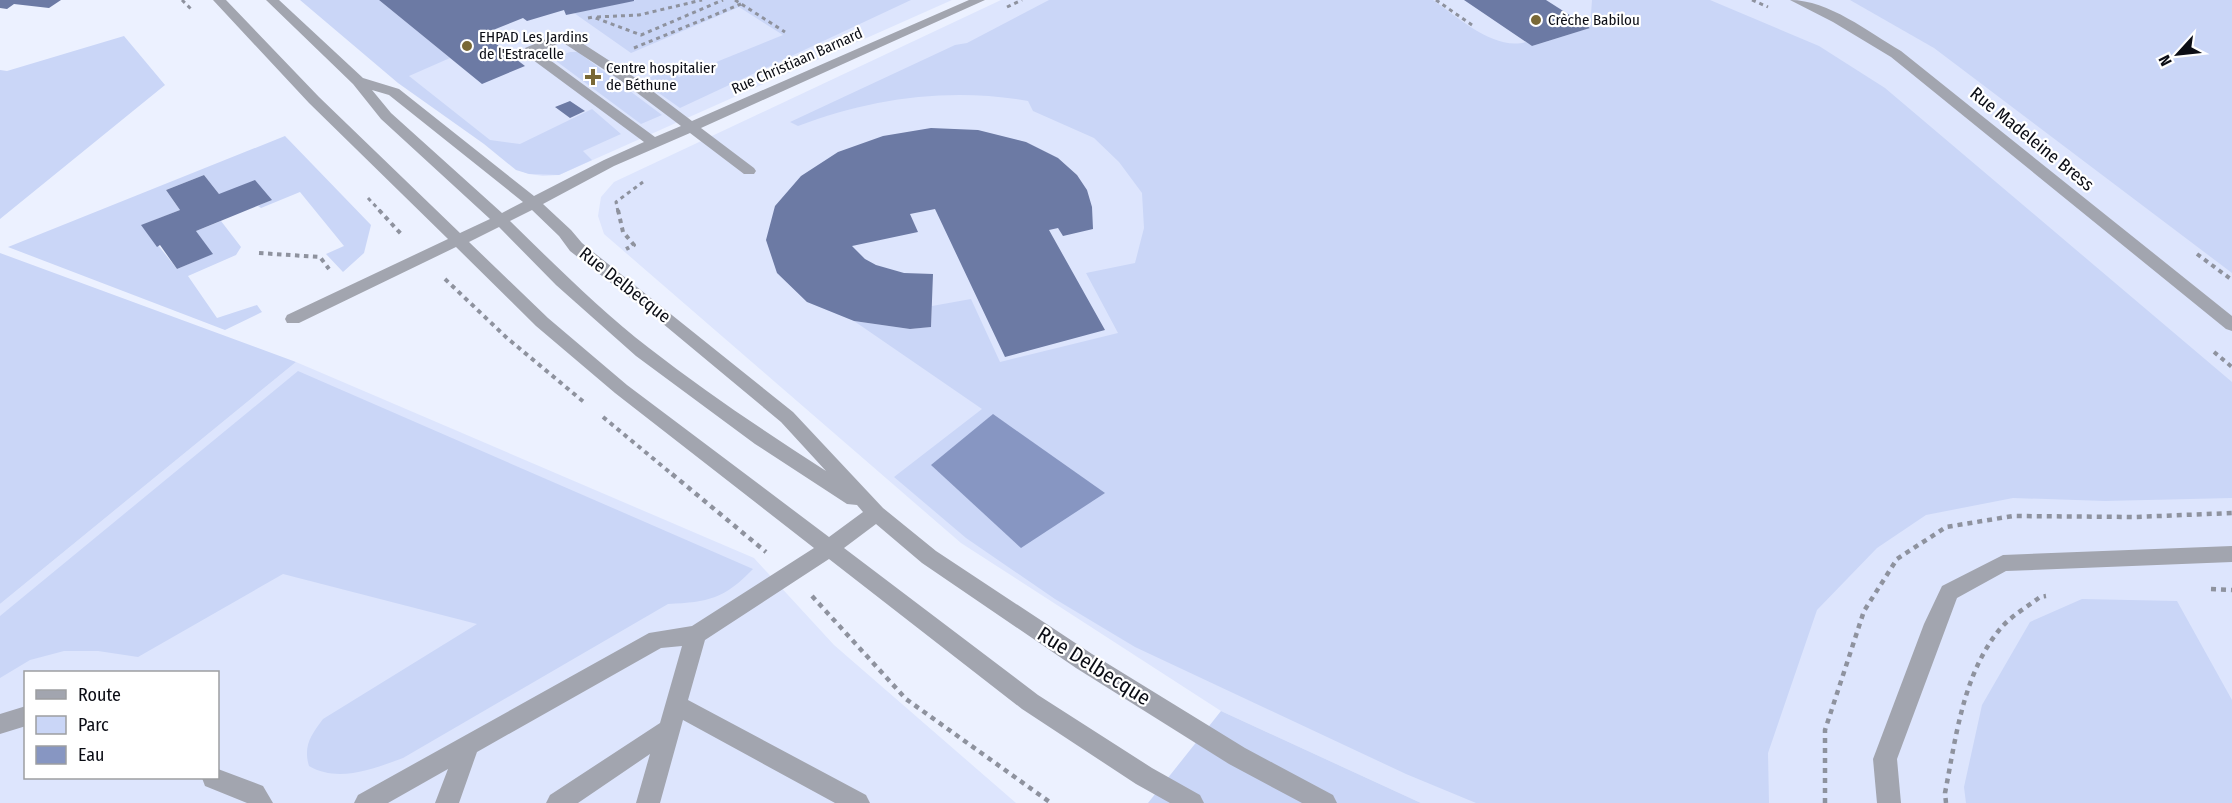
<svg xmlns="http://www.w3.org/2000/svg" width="2232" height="803" font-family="'Fira Sans Condensed',sans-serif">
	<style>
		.built { fill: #dde5fd; fill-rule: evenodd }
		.green { fill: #cad6f7 }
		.water { fill: #8796c2 }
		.building { fill: #6c7aa4 }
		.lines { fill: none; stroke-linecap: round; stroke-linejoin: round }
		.path-far2 { stroke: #8e929e; stroke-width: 3; stroke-dasharray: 4 4; stroke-linecap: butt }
		.path-far1 { stroke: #8e929e; stroke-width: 4; stroke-dasharray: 4.5 4.5; stroke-linecap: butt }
		.path { stroke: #8e929e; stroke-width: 4.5; stroke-dasharray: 5 5; stroke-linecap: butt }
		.minor { fill: #a2a5af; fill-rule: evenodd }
		.poi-dot { fill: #796836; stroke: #fff; stroke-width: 2 }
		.labels { text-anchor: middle; stroke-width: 4.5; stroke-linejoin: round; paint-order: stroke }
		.far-poi-label { font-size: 15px; fill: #0b0d15; stroke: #fff; text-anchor: start }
		.far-street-label { font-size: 15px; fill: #0b0d15; stroke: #fff }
		.street-label { font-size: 18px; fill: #0b0d15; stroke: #fff }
		.near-street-label { font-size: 21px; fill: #0b0d15; stroke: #fff }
	</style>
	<rect width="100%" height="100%" fill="#ecf1ff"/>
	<path class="built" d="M312,0H952L559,175L543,176L529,174L516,169Z
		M1001,0H2232V803H1421L1221,711L961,543L604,234L598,216L601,197L614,182Z
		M296,362L754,558L834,645L1016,803H0V604ZM26,672H218V778H26Z"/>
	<path class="green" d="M300,0H379L450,58L409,76L490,140L520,144L592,109L621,134L583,151L592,160L559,175L529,174L516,170L484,144L398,83Z
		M636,0H911L680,108L643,82L667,67L679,77L783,35L739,7L631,53L574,13Z
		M1049,0H1433C1458,17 1494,51 1526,42L1532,46L1590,28L1592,0H1710L1819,46L1885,88L2232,382V498L2105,501L2013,498L1926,515L1877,548L1817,610L1768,753L1769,803H1476L1406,774L1135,647L1055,599L966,538L894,477L982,409L854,321L910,329L931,327L932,306L971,299L1000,362L1118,333L1086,273L1135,263L1144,228L1142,193L1119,162L1094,138L1033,111L1028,101C950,87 872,98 798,126L790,122L955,45L967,43Z
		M1850,0H2232V273L1934,48Z
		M124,36L165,85L0,219V70L7,71Z
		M570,52H578L662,115L641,124L556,61V57Z
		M285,136L371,225L364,253L343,272L326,254L344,246L300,192L261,208L258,206L271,200L219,194L204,175L166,190L180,210L142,225L177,269L212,254L196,231L221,221L241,247L236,255L188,276L217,318L257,305L262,312L225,330L8,247Z
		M0,253L296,362L0,604Z
		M298,371L753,569C724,599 709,602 668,604L403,758C373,769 338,783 309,766C303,746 311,735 323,719L477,624L283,574L138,657L98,651H64L30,660L0,678V616Z
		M2082,599L2177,601L2232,700V803H1966L1964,787L1982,705L2030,622Z
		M1221,711L1421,803H1148Z"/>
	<path class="water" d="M993,414L1105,493L1021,548L931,465Z"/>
	<path class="building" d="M0,0H61L49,8L14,4L7,9L0,8Z
		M379,0H634V1L566,15L564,10L527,21L523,18L483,34L525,66L482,84Z
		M1464,0H1546L1590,28L1532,46Z
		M570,101L585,111L570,118L555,107Z
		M931,128L978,130L1026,142L1058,158L1077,175L1087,190L1092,207L1093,229L1063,236L1058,228L1049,230L1105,330L1005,357L935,209L910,214L918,232L852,246L865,259L876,265L904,273L933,274L931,327L910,329L854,321L807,302L777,273L766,240L775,206L801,176L838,152L883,136Z
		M204,175L219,194L255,180L272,200L196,231L213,254L177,269L160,245L157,247L141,225L180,210L166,190Z"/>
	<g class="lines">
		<path class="path-far2" d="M182,0L193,11
			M735,0L785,32
			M1436,0L1472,25
			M1752,0L1768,7
			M1007,7L1022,0
			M597,17L639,15L702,0
			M588,18L593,17L641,35L723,0
			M634,48L741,4
			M368,198L381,212
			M618,212L616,202L643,182"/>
		<path class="path-far1" d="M379,210L402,235
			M618,210L623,232L634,245L626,249
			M259,253L320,257L329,269
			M2197,254L2232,280
			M445,279L507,338L585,403
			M2214,352L2232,367
			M603,417L673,475"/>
		<path class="path" d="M672,474L766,552
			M2211,589L2232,590
			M812,596L906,699L1051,803
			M1825,803V730L1864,611L1897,559L1946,527L2013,516L2135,517L2232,513
			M1946,803L1945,793C1956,737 1963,674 2000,629C2011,616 2027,607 2040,597L2046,596"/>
		<path class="minor" d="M213,0H226L319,97L460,233L490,219L381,119L353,84L266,0H279L363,78L399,89L534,196L604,160L644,142L525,54L524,51L525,48L558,34H568L630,74L692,121L969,0H985L701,128L754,168L756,171L754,174H744L690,133L614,166L543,204L571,230L582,243L793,412L883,508L936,551L1092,654L1245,748L1333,795L1337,803H1302L1229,764L1076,668L922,563L876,524L844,548L1038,695L1152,768L1200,795L1204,803H1170L1136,784L1022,709L829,559L705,640L688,700L866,795L870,803H835L683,720L660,803H636L650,754L578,803H546L550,795L660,723L682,646L661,648L477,752L459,803H435L448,769L388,803H354L358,795L649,633L692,626L814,548L615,393L536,326L456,247L299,323H287L285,319L287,315L448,239L309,103ZM562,42L620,80L681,126L655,137L539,52ZM372,90L389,95L523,202L502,213L391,113ZM532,210L559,236L570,251L656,318L781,422L826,471C766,432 705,392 649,348C600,310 555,265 510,221ZM499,227L556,285L636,356L755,444L847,504L857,505L863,512L829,537L627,385L548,318L469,242Z
			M1790,0C1829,0 1868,32 1901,51L2232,316V331L2226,329L1891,57L1833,22Z
			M2232,546V562L2006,571L1957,598L1897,759L1901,803H1877L1873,759L1924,624L1942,586L2003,555Z
			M26,706V726L0,734V714Z
			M218,769L263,786L273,803H247L205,786L202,778H218Z"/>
	</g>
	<g class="poi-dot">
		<circle cx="1536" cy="20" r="6"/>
		<circle cx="467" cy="46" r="6"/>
		<path d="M590 68h6v6h6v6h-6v6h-6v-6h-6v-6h6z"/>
	</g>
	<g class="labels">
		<g class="far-poi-label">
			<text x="1548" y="25">Crèche Babilou</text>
			<text x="479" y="42">EHPAD Les Jardins<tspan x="479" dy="17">de l'Estracelle</tspan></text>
			<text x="606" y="73">Centre hospitalier<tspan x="606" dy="17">de Béthune</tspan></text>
		</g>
		<g class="far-street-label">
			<text transform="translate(797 61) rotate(-24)" y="5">Rue Christiaan Barnard</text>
		</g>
		<g class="street-label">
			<text transform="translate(2032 139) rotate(39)" y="6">Rue Madeleine Bress</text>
			<text transform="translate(625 285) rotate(38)" y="6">Rue Delbecque</text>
		</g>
		<g class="near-street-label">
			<text transform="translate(1094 666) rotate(32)" y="7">Rue Delbecque</text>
		</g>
	</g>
	<rect x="24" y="671" width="195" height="108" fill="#ffffff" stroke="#9d9ea1" stroke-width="1.5"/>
	<rect x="36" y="690" width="30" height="9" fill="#a2a5af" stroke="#9d9ea1" stroke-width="1.5"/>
	<text x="78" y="701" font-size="18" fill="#0b0d15">Route</text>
	<rect x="36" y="716" width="30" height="18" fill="#cad6f7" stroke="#9d9ea1" stroke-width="1.5"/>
	<text x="78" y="731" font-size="18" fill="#0b0d15">Parc</text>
	<rect x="36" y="746" width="30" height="18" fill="#8796c2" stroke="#9d9ea1" stroke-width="1.5"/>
	<text x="78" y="761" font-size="18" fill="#0b0d15">Eau</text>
	<g transform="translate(2178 54) rotate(243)" stroke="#ffffff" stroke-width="4.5" paint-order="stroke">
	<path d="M0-4.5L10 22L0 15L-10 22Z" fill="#0b0d15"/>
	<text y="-9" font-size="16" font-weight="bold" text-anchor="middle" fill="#0b0d15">N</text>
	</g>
</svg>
